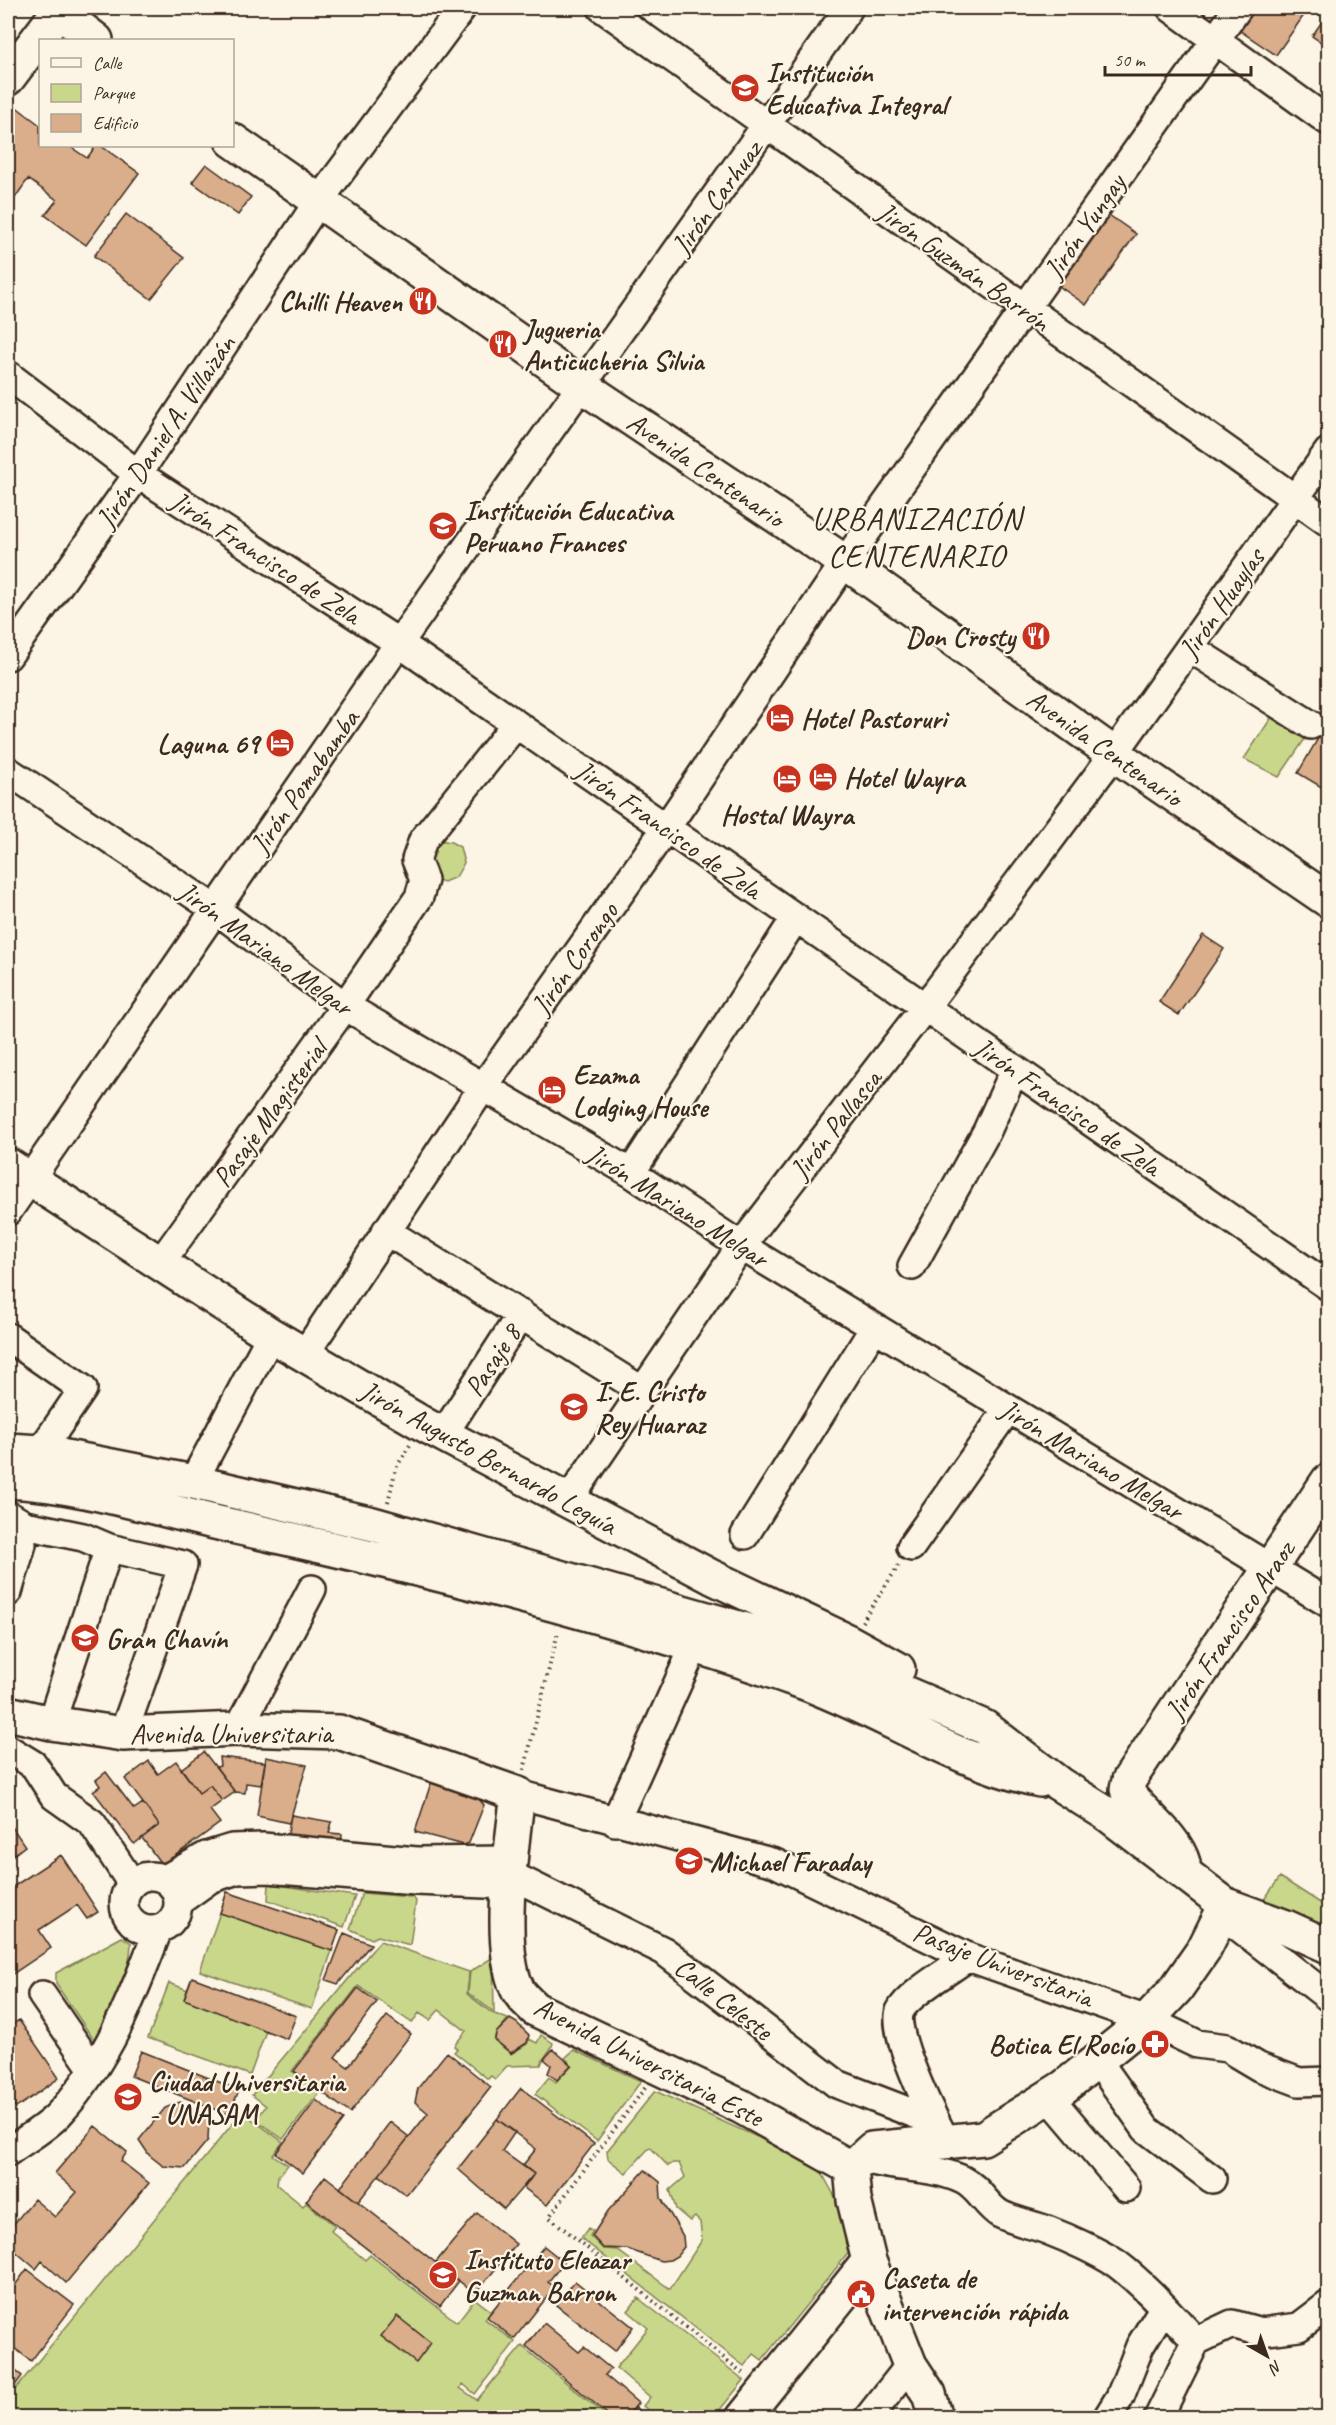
<svg xmlns="http://www.w3.org/2000/svg" width="1336" height="2425" font-family="Caveat,sans-serif">
	<style>
		.green { fill: #c9d78b; stroke: #828054; stroke-width: 1.5 }
		.building { fill: #daad8b; stroke: #3b2a1e; stroke-width: 1.5 }
		.lines { fill: none; stroke-linecap: round; stroke-linejoin: round }
		.minor-casing { stroke: #3b2a1e; stroke-width: 32 }
		.major-casing { stroke: #3b2a1e; stroke-width: 38 }
		.path { stroke: #3b2a1e; stroke-width: 4; stroke-dasharray: 1.5 4.5; stroke-linecap: butt }
		.minor { stroke: #fcf5e5; stroke-width: 27 }
		.major { stroke: #fcf5e5; stroke-width: 33 }
		.labels { text-anchor: middle; stroke-width: 4.5; stroke-linejoin: round; paint-order: stroke }
		.poi-label { font-size: 28px; font-weight: bold; fill: #3b2a1e; stroke: #fcf5e5; text-anchor: start }
		.street-label { font-size: 28px; fill: #3b2a1e; stroke: #fcf5e5 }
		.quarter-label { font-size: 32px; letter-spacing: 1.5px; fill: #3b2a1e; stroke: #fcf5e5 }
	</style>
	<rect width="100%" height="100%" fill="#fcf5e5"/>
	<filter id="ink" filterUnits="userSpaceOnUse"><feTurbulence type="fractalNoise" baseFrequency=".0167" numOctaves="2"/><feDisplacementMap in="SourceGraphic" scale="12" xChannelSelector="R" yChannelSelector="G"/><feConvolveMatrix kernelMatrix="1 2 1 2 8 2 1 2 1" color-interpolation-filters="sRGB"/></filter>
	<g filter="url(#ink)">
		<path class="green" d="M1275,712L1309,733L1279,777L1244,759Z
			M439,840L451,842L460,847L464,863L456,877L444,882L432,878L423,862Z
			M1280,1877L1328,1908V1932L1263,1901Z
			M269,1884L355,1896L344,1927L268,1900Z
			M227,1892L339,1930L312,2009L200,1971Z
			M362,1893L412,1897L416,1901L410,1945L378,1936L372,1939L350,1929Z
			M122,1937L131,1943C130,1979 111,2012 96,2043L56,1984V1973Z
			M380,1941L469,1972L467,1994L492,2013L508,2019L496,2033L494,2040L511,2054L527,2044L529,2039L537,2043L541,2035L553,2043C551,2052 543,2056 541,2065L507,2066L495,2079L491,2076L488,2079L454,2052L457,2049L454,2046L466,2031L439,2010L430,2020L419,2013L412,2023L358,1986L292,2071L320,2092L283,2139L256,2120L266,2106L252,2095Z
			M493,1957L494,2012L468,1993L470,1972Z
			M169,1983L270,2020L250,2075L148,2038Z
			M574,2050L641,2081L597,2141L535,2094L549,2077L556,2082L572,2065L565,2058Z
			M655,2091L817,2164L846,2217L854,2246L762,2360L754,2354L744,2366L581,2238L588,2228L593,2231L590,2236L603,2249L617,2250L670,2289L702,2240L700,2222L695,2217L690,2221L676,2209L670,2190L685,2177L679,2163H673L668,2166L650,2147L626,2173L608,2159L607,2151Z
			M242,2112L283,2142L273,2155L288,2165L278,2176L277,2185L303,2206L306,2203L335,2226L331,2231L365,2260L370,2255L457,2322L475,2299L491,2311L485,2319L515,2342L475,2394L463,2384L460,2388L477,2400L522,2346L608,2417L320,2418L311,2413L308,2418H16L8,2411V2398Z
			M638,2298L744,2380L714,2417H657L643,2406L650,2397L616,2368L648,2328L628,2311Z"/>
		<path class="building" d="M1251,8H1309L1276,55L1236,28Z
			M1328,13V47L1312,36Z
			M15,106L40,125V146H69L87,158L96,146H101L139,173L86,245L45,215L57,200L28,179L8,208V116Z
			M206,164L251,197L238,215L192,182Z
			M1106,213L1136,234L1086,305L1056,284Z
			M126,214L184,258L151,299L94,256Z
			M1328,721V791L1298,773Z
			M1203,935L1224,949L1179,1015L1159,1002Z
			M204,1752L235,1792L222,1801L210,1785L199,1793L181,1769Z
			M219,1757L265,1762L261,1785L246,1783L245,1793L235,1792L216,1767L220,1766Z
			M266,1757L307,1765L289,1823L257,1816Z
			M149,1761L158,1774L176,1761L199,1793L210,1785L222,1801L210,1810L220,1823L162,1865L142,1838L159,1825L125,1779Z
			M106,1772L134,1809L143,1803L159,1825L134,1844L93,1791L100,1786L96,1780Z
			M431,1783L479,1799L484,1805L469,1843L464,1845L415,1832Z
			M291,1815L332,1822L329,1833L342,1834L341,1848L286,1844Z
			M8,1821L25,1846L8,1859Z
			M61,1855L98,1912L87,1919L77,1905L39,1930L51,1948L8,1977V1890Z
			M227,1892L339,1930L332,1951L220,1913Z
			M344,1933L371,1944L338,1984L326,1980Z
			M192,1977L296,2016L287,2039L184,1999Z
			M358,1988L377,2002L335,2057L348,2067L387,2016L411,2034L350,2113L294,2071Z
			M510,2019L517,2023L529,2035L527,2043L511,2053L495,2040L496,2033Z
			M19,2020L59,2078L16,2108L8,2096V2028Z
			M553,2049L571,2065L557,2080L548,2073L551,2065L544,2059Z
			M141,2051L239,2090L229,2115L131,2076Z
			M447,2052L491,2087L406,2195L379,2175L428,2113L415,2102L418,2088Z
			M521,2088L594,2144L547,2205L524,2188L534,2174L523,2165L536,2149L497,2119Z
			M316,2100L343,2120L303,2173L276,2153Z
			M180,2102L209,2118L208,2140L185,2168L163,2166L149,2155L139,2140L165,2108Z
			M497,2119L515,2132L502,2151L534,2174L504,2209L458,2169Z
			M390,2122L409,2137L358,2202L340,2188Z
			M95,2126L127,2152L121,2161L149,2183L66,2283L42,2261L36,2269L8,2245V2231L34,2199L55,2217L77,2192L55,2173Z
			M645,2170L660,2182L661,2198L683,2236L684,2247L677,2256L670,2260L661,2261L627,2249L603,2248L592,2236L608,2211Z
			M325,2176L459,2281L440,2306L306,2201Z
			M477,2213L516,2244L475,2294L436,2262Z
			M544,2246L564,2262L548,2282L555,2287L514,2339L487,2317Z
			M27,2269L74,2305L31,2361L8,2343V2295Z
			M575,2281L633,2327L615,2351L556,2305Z
			M397,2316L431,2343L416,2363L381,2336Z
			M544,2323L579,2352L584,2347L611,2369L605,2375L638,2403L626,2418H612L526,2346Z
			M8,2365L22,2376L8,2395Z
			M635,2407L648,2418H626Z"/>
		<g class="lines">
			<g class="minor-casing">
				<path id="minor" d="M602,8L1328,522
					M1171,8L1328,121
					M8,375L138,474L399,643L1328,1286
					M1190,648L1311,725
					M8,656L138,474L318,202L462,8
					M8,771L215,909L345,1006L631,1173L741,1246L1328,1603
					M631,1173L796,917
					M8,1211L399,643L849,8
					M386,1231L643,1391
					M161,1262L345,1006L419,897L424,880L416,860L423,840L516,724
					M912,1266L987,1131L1015,1069
					M8,1337L83,1389L40,1452
					M304,1355L483,1087L666,828L845,562L1238,8
					M443,1435L521,1314
					M193,1482L271,1335
					M568,1501L741,1246L925,1007L1114,754L1328,452
					M8,1515L25,1525L83,1537L109,1548L183,1565L123,1734
					M745,1535L874,1328
					M911,1547L1008,1409
					M8,1592L22,1544
					M51,1723L109,1548
					M238,1729L312,1589
					M8,1749L34,1765L54,1796L92,1823L132,1884
					M518,1794L775,1863L968,1957L1147,2020L1197,2044L1227,2048L1259,2067L1299,2082L1328,2081
					M615,1822L695,1645
					M509,1874L664,1951L837,2084L936,2122
					M124 1903a27 27 0 1 1 54 0a27 27 0 1 1-54 0Z
					M165,1879L206,1856L232,1848L263,1847L417,1861L509,1860
					M178,1902L210,1879L237,1870L267,1869L416,1881L508,1885
					M1226,1905L1231,1921L1328,1997
					M42,1995L93,2069
					M1097,2060L1146,2129L1212,2179
					M1049,2097L1126,2188
					M941,2132C930,2111 891,2031 900,2011C908,1994 952,1969 968,1957
					M8,2152C24,2140 45,2129 59,2114C108,2061 133,1996 158,1930
					M861,2158C894,2169 931,2165 963,2180C979,2188 986,2206 1000,2214C1016,2222 1031,2224 1047,2230C1068,2238 1099,2252 1117,2264C1146,2286 1171,2315 1196,2341
					M868,2418L910,2365
					M1107,2418L1120,2397L1140,2346L1164,2307
					M1158,2418L1196,2341L1232,2324L1261,2332L1299,2327L1328,2305"/>
			</g>
			<g class="major-casing">
				<path id="major" d="M54,8L96,40
					M8,78L58,12
					M232,140L581,385L845,562L1114,754L1328,900
					M8,1165L271,1335L423,1424L712,1577L849,1642L898,1669
					M8,1450L40,1452L193,1482L373,1524L781,1640L984,1727L1059,1784L1107,1814L1226,1905L1286,1927L1328,1946
					M8,1481C82,1484 162,1511 236,1527C426,1569 616,1616 800,1681C881,1710 956,1763 1040,1780
					M8,1713L51,1723L123,1734L238,1729L339,1732L518,1794C512,1841 497,1946 517,1988C520,1996 529,2003 535,2009L740,2106L851,2168
					M1183,1863C1175,1833 1129,1804 1127,1789C1127,1786 1129,1783 1129,1780L1328,1481
					M743,2418L869,2261
					M936,2418L929,2394L910,2365L869,2261L854,2200L851,2168L872,2149L983,2138L1064,2087L1147,2020L1176,1989L1204,1949L1226,1905"/>
			</g>
			<path class="path" d="M388,1502L396,1468L410,1445
				M862,1622L899,1565
				M524,1770L558,1632
				M645,2088L549,2217L745,2375"/>
			<use href="#minor" class="minor"/>
			<use href="#major" class="major"/>
		</g>
	</g>
	<defs>
		<g id="school-disc" transform="scale(1.5)"><circle r="9.5" fill="#c8321e" stroke="#fcf5e5"/><path d="M0-5L7-2L0 1L-7-2ZM-4 1L0 2.5L4 1V4Q0 6-4 4Z" fill="#fff"/></g>
		<g id="restaurant-disc" transform="scale(1.5)"><circle r="9.5" fill="#c8321e" stroke="#fcf5e5"/><path d="M-5-6h1v4h1v-4h1v4h1v-4h1v5L-1.5 .5V6h-2V.5L-5-1ZM5-6V6H3V1.5H1.5Q1.5-4 5-6Z" fill="#fff"/></g>
		<g id="hotel-disc" transform="scale(1.5)"><circle r="9.5" fill="#c8321e" stroke="#fcf5e5"/><path d="M-6-4.5h1.5V1H6V5H4.5V3h-9V5H-6ZM-4 0a1.8 1.8 0 1 1 3.6 0ZM.5 0V-2.5h3Q6-2.5 6 0Z" fill="#fff"/></g>
		<g id="pharmacy-disc" transform="scale(1.5)"><circle r="9.5" fill="#c8321e" stroke="#fcf5e5"/><path d="M-2-6h4v4h4v4h-4v4h-4v-4h-4v-4h4Z" fill="#fff"/></g>
		<g id="university-disc" transform="scale(1.5)"><circle r="9.5" fill="#c8321e" stroke="#fcf5e5"/><path d="M0-5L7-2L0 1L-7-2ZM-4 1L0 2.5L4 1V4Q0 6-4 4Z" fill="#fff"/></g>
		<g id="civic-disc" transform="scale(1.5)"><circle r="9.5" fill="#c8321e" stroke="#fcf5e5"/><path d="M-.6-6.5H3V-4.5H.6V-3L4-1V1h2V6H-6V1h2V-1L-.6-3ZM-1.2 2.5V6h2.4V2.5Z" fill="#fff"/></g>
	</defs>
	<g fill-rule="evenodd">
		<use href="#school-disc" x="745" y="88"/>
		<use href="#restaurant-disc" x="423" y="301"/>
		<use href="#restaurant-disc" x="503" y="344"/>
		<use href="#school-disc" x="443" y="526"/>
		<use href="#restaurant-disc" x="1036" y="636"/>
		<use href="#hotel-disc" x="780" y="718"/>
		<use href="#hotel-disc" x="280" y="743"/>
		<use href="#hotel-disc" x="823" y="777"/>
		<use href="#hotel-disc" x="787" y="779"/>
		<use href="#hotel-disc" x="552" y="1090"/>
		<use href="#school-disc" x="574" y="1407"/>
		<use href="#school-disc" x="85" y="1638"/>
		<use href="#school-disc" x="689" y="1861"/>
		<use href="#pharmacy-disc" x="1155" y="2044"/>
		<use href="#university-disc" x="128" y="2097"/>
		<use href="#university-disc" x="443" y="2275"/>
		<use href="#civic-disc" x="861" y="2294"/>
	</g>
	<g class="labels">
		<g class="poi-label">
			<text x="766" y="82">Institución<tspan x="766" dy="32">Educativa Integral</tspan></text>
			<text x="402" y="311" text-anchor="end">Chilli Heaven</text>
			<text x="524" y="338">Jugueria<tspan x="524" dy="32">Anticucheria Silvia</tspan></text>
			<text x="464" y="520">Institución Educativa<tspan x="464" dy="32">Peruano Frances</tspan></text>
			<text x="1015" y="646" text-anchor="end">Don Crosty</text>
			<text x="801" y="728">Hotel Pastoruri</text>
			<text x="259" y="753" text-anchor="end">Laguna 69</text>
			<text x="844" y="787">Hotel Wayra</text>
			<text x="787" y="824" text-anchor="middle">Hostal Wayra</text>
			<text x="573" y="1084">Ezama<tspan x="573" dy="32">Lodging House</tspan></text>
			<text x="595" y="1401">I. E. Cristo<tspan x="595" dy="32">Rey Huaraz</tspan></text>
			<text x="106" y="1648">Gran Chavín</text>
			<text x="710" y="1871">Michael Faraday</text>
			<text x="1134" y="2054" text-anchor="end">Botica El Rocío</text>
			<text x="149" y="2091">Ciudad Universitaria<tspan x="149" dy="32">- UNASAM</tspan></text>
			<text x="464" y="2269">Instituto Eleazar<tspan x="464" dy="32">Guzman Barron</tspan></text>
			<text x="882" y="2288">Caseta de<tspan x="882" dy="32">intervención rápida</tspan></text>
		</g>
		<g class="street-label">
			<text transform="translate(716 197) rotate(-54)" y="10">Jirón Carhuaz</text>
			<text transform="translate(1084 226) rotate(-55)" y="10">Jirón Yungay</text>
			<text transform="translate(964 266) rotate(35)" y="10">Jirón Guzmán Barrón</text>
			<text transform="translate(165 431) rotate(-56)" y="10">Jirón Daniel A. Villaizán</text>
			<text transform="translate(706 469) rotate(34)" y="10">Avenida Centenario</text>
			<text transform="translate(266 557) rotate(33)" y="10">Jirón Francisco de Zela</text>
			<text transform="translate(1221 603) rotate(-55)" y="10">Jirón Huaylas</text>
			<text transform="translate(1105 747) rotate(35)" y="10">Avenida Centenario</text>
			<text transform="translate(304 781) rotate(-55)" y="10">Jirón Pomabamba</text>
			<text transform="translate(669 829) rotate(35)" y="10">Jirón Francisco de Zela</text>
			<text transform="translate(266 948) rotate(36)" y="10">Jirón Mariano Melgar</text>
			<text transform="translate(574 958) rotate(-55)" y="10">Jirón Corongo</text>
			<text transform="translate(1068 1106) rotate(35)" y="10">Jirón Francisco de Zela</text>
			<text transform="translate(269 1113) rotate(-54)" y="10">Pasaje Magisterial</text>
			<text transform="translate(835 1124) rotate(-52)" y="10">Jirón Pallasca</text>
			<text transform="translate(678 1205) rotate(32)" y="10">Jirón Mariano Melgar</text>
			<text transform="translate(492 1360) rotate(-57)" y="10">Pasaje 8</text>
			<text transform="translate(489 1457) rotate(29)" y="10">Jirón Augusto Bernardo Leguía</text>
			<text transform="translate(1092 1459) rotate(31)" y="10">Jirón Mariano Melgar</text>
			<text transform="translate(1229 1630) rotate(-56)" y="10">Jirón Francisco Araoz</text>
			<text x="231" y="1743">Avenida Universitaria</text>
			<text transform="translate(1003 1964) rotate(21)" y="10">Pasaje Universitaria</text>
			<text transform="translate(724 1998) rotate(38)" y="10">Calle Celeste</text>
			<text transform="translate(649 2061) rotate(27)" y="10">Avenida Universitaria Este</text>
		</g>
		<g class="quarter-label">
			<text x="917" y="529">URBANIZACIÓN<tspan x="917" dy="37">CENTENARIO</tspan></text>
		</g>
	</g>
	<rect width="1336" height="2425" fill="none" stroke="#fcf5e5" stroke-width="30"/>
	<rect x="15" y="15" width="1306" height="2395" fill="none" stroke="#3b2a1e" stroke-width="2" filter="url(#ink)"/>
	<rect x="39" y="39" width="195" height="108" fill="#fcf5e5" stroke="#afa495" stroke-width="1.5"/>
	<rect x="51" y="58" width="30" height="9" fill="#fcf5e5" stroke="#afa495" stroke-width="1.5"/>
	<text x="93" y="69" font-size="18" fill="#3b2a1e">Calle</text>
	<rect x="51" y="84" width="30" height="18" fill="#c9d78b" stroke="#afa495" stroke-width="1.5"/>
	<text x="93" y="99" font-size="18" fill="#3b2a1e">Parque</text>
	<rect x="51" y="114" width="30" height="18" fill="#daad8b" stroke="#afa495" stroke-width="1.5"/>
	<text x="93" y="129" font-size="18" fill="#3b2a1e">Edificio</text>
	<g transform="translate(1267 2356) rotate(140)" stroke="#fcf5e5" stroke-width="4.5" paint-order="stroke">
	<path d="M0-4.5L10 22L0 15L-10 22Z" fill="#3b2a1e"/>
	<text y="-9" font-size="16" font-weight="bold" text-anchor="middle" fill="#3b2a1e">N</text>
	</g>
	<path d="M1105 66v9h146v-9" fill="none" stroke="#3b2a1e" stroke-width="3"/>
	<text x="1114" y="66" font-size="18" fill="#3b2a1e" stroke="#fcf5e5" stroke-width="4.5" paint-order="stroke">50 m</text>
</svg>
